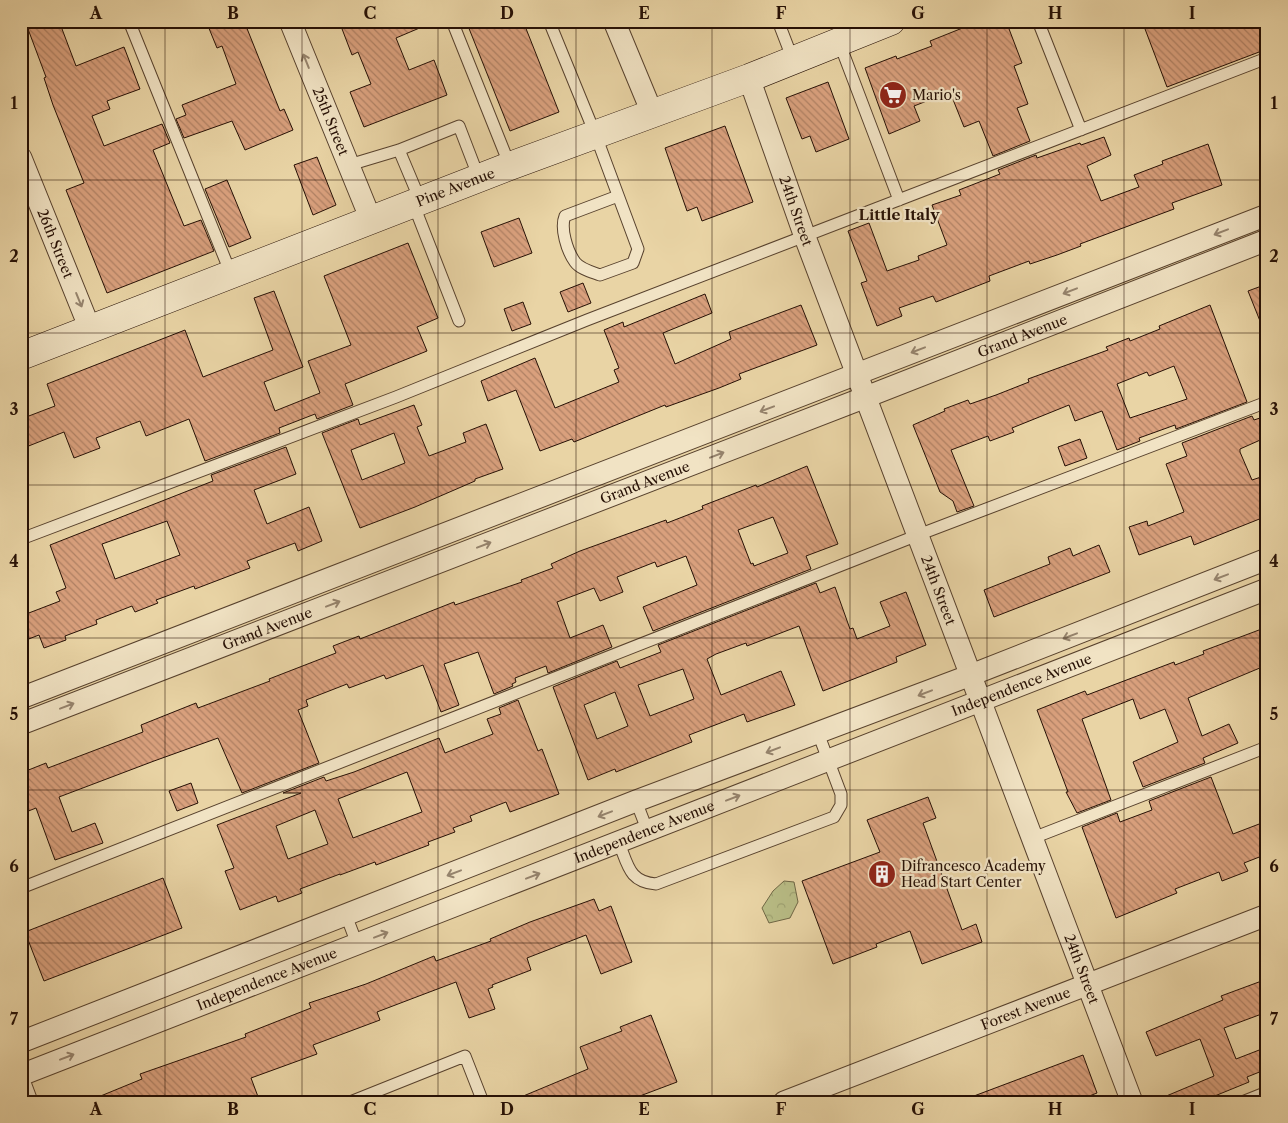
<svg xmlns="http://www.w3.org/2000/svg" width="1288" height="1123" font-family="'Libre Caslon Text',serif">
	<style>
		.park { fill: url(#park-crowns); stroke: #6f6645 }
		.building { fill: url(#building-back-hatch); stroke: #261005; fill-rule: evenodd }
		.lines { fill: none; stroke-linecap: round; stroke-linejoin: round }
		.lane-casing { stroke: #57412d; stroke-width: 13 }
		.street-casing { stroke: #57412d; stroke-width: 23 }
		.secondary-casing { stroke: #261005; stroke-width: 29 }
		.lane { stroke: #f1e3c4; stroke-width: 11 }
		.street { stroke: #f1e3c4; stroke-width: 21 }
		.secondary { stroke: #f1e3c4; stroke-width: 28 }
		.oneway { stroke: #96846e }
		.grid { fill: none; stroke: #261005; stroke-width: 1; stroke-opacity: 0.55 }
		.labels { text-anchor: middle; stroke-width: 4.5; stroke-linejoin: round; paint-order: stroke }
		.poi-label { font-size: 14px; fill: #261005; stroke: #f1e3c4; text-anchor: start }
		.street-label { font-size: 14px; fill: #261005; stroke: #f1e3c4 }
		.neighbourhood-label { font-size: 15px; font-weight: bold; fill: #261005; stroke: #f1e3c4 }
		.neatline { fill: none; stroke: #261005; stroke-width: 2 }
		.grid-label { font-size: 16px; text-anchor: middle; font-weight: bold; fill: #261005 }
	</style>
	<defs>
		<pattern id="park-crowns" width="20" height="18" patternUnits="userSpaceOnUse" patternTransform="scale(1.25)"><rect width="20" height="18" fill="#b8bc85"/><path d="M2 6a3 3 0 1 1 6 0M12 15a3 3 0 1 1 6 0" fill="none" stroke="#9ea171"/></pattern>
		<pattern id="building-back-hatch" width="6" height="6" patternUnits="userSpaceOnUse" patternTransform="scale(1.25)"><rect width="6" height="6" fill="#d9a07d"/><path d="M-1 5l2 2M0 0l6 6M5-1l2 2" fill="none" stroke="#b08164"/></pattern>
	</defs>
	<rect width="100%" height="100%" fill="#e9d4a5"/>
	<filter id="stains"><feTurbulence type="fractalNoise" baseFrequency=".004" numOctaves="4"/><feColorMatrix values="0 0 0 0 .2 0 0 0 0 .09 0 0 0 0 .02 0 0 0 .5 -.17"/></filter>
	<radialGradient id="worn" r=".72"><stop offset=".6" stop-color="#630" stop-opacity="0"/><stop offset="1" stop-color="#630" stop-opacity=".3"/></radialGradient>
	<path class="park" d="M784,881L794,882L798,902L790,918L769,923L762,908L773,891Z"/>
	<path class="building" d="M25,21H59L76,66L124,47L140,89L107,101L110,109L92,116L104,146L162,124L170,143L153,150L184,226L201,220L214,251L107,293L66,190L84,183L53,105L44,78L46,77Z
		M206,21H244L280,111L284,109L293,130L245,150L232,121L184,138L176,119L186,115L182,105L236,84L222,46L217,48Z
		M339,21H436L396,38L409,70L434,60L447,95L364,127L350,92L371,84L358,52L352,55Z
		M466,21H523L559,112L510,131Z
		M980,21H1006L1022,63L1014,66L1028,104L1017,108L1030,141L993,156L979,121L964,127L950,92L914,106L920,121L889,134L865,68L896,56L897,59L932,46L930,41Z
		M1142,21H1267V49L1167,87Z
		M828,82L849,139L816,152L810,136L802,139L786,98Z
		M725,126L753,202L702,221L697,207L687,211L665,148Z
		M1104,137L1111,155L1087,166L1101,201L1139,187L1134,175L1163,164L1162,161L1208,144L1222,185L1172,203L1174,209L1080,244L1081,246L1057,255L1030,264L1029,261L989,276L990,281L936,302L933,296L899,308L902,316L877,326L861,283L867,281L848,231L869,223L887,271L919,260L918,256L947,245L932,205L961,195L959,190L1000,174L998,170L1036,155L1037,158L1080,143L1081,145Z
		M317,157L336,205L313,215L294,165Z
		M227,180L251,238L229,247L205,189Z
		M519,218L532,253L494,267L481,232Z
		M408,243L438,318L417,327L427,351L345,384L353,405L317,419L315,414L279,428L280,433L205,461L189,419L146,436L140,421L96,438L100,448L74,458L64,432L21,449V419L55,406L47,384L185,330L203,377L273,350L254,298L274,291L303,367L264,382L275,411L320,393L308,361L351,345L324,276Z
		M583,283L591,303L568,312L560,292Z
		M1267,284V336H1266L1248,291Z
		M705,294L712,313L663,333L675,364L731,339L729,332L801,305L817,345L739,374L741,379L719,388L666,407L665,405L574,442L572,439L540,451L516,390L488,401L481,381L535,358L555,408L619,382L614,370L619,368L604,330L623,322L624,327Z
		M523,302L531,324L512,331L504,309Z
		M1210,305L1247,402L1176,429L1175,425L1139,438L1140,441L1117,450L1102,411L1075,421L1069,405L1012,428L1014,432L990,441L988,436L951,450L974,506L957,512L953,501L940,492L913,425L945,411L944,409L968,400L970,404L996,395L1029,382L1028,379L1108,350L1106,347L1129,338L1130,341L1160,329L1159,326ZM1174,366L1187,399L1130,418L1117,384L1147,372L1149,376Z
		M414,405L422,425L417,427L429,456L466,442L463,433L486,424L503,469L475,479V481L415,507L360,528L322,433L358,419L360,425ZM394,433L405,463L362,480L351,450Z
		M1252,416L1254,420L1260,418L1267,437L1240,449V452L1252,480L1267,475V516L1194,545L1191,536L1139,555L1129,527L1147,521L1148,526L1184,512L1166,464L1187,456L1182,443Z
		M1080,439L1087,458L1065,466L1058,447Z
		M286,447L296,474L254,490L267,524L309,507L322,541L298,551L295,543L247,561L250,568L195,589L194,586L156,600L158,603L135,612L132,606L96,620L97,624L65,636L66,640L44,648L39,635L21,642V616L60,601L56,592L66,588L50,545L213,481L211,475ZM167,521L180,555L115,579L102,544Z
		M807,466L838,544L806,556L811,569L653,631L643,607L697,585L686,556L657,567L655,562L617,577L623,592L600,601L594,588L557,602L570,638L603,625L612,647L548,673L546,666L515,678L516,682L512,684L513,686L494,694L478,652L444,664L459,705L441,712L423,665L386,679L384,675L349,688L347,684L306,700L308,706L298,710L319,763L242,793L218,738L154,761L59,797L72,832L95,823L103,843L55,860L36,808L21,814V773L46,763L48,768L143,732L141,725L196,703L198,708L270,681L269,679L336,653L333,646L359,636L360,639L454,602L455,605L522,582L521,580L553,568L551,564L580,551L666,520L667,523L703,509L702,506L733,494L756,485L757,487ZM773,517L788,553L754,566L753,563L751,564L738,530Z
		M1099,545L1110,572L994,617L984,590L1050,564L1048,557L1070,548L1073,556Z
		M816,583L820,593L835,587L850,629L853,628L857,639L890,626L880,602L906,592L926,645L896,657L897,662L823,691L799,626L747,646L746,643L716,654L707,659L721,695L781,671L795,705L747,722L744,714L689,735L692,742L616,772L615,769L588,780L553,687L617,661L620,668L661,652L658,645ZM683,669L694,699L650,716L638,685ZM615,692L628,726L597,739L584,705Z
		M1267,627V665L1188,698L1202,736L1229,724L1238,743L1203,758L1205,763L1143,787L1133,762L1178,742L1165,709L1140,719L1133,699L1082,719L1111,800L1077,813L1066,792H1068L1037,710L1085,691L1087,695L1174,662L1175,665L1204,654L1203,651Z
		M518,700L538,751L542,749L559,794L510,812L506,802L470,816L472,821L453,828L455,832L428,842L429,845L376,865L375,862L340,875V874L300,889L302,893L278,902L276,896L240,910L225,871L234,868L217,825L301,793H283L324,777L326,781L354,772L439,738L445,753L493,734L487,719L501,714L499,708ZM407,772L422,812L353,838L338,799ZM315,810L328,844L288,859L276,826Z
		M1211,777L1233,834L1267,821V854L1244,863L1248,871L1222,881L1219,872L1175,889L1177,893L1116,918L1082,827L1117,813L1120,822L1152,810L1149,801Z
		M191,783L198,803L177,811L169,791Z
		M928,797L936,818L923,823L962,930L976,924L982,942L922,964L910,931L876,944L877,947L833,964L802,881L880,852L867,820Z
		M163,878L182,928L44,981L25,932Z
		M594,899L599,911L611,906L632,962L601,974L586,935L527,958L531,970L492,985L493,987L488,989L495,1009L469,1018L456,982L419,996L377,1012L380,1020L313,1045L317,1054L251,1078L260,1102H86L142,1079L140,1074L246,1037L245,1034L311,1008L309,1003L366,984L434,956L436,961L491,941L490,939L530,922Z
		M1267,979V1012L1224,1028L1236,1059L1267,1047V1069L1247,1077L1249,1082L1200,1102H1152L1214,1076L1200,1039L1156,1056L1146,1032L1223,1000L1221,996Z
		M651,1015L677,1082L624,1102H509L588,1069L580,1047L622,1031L620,1027Z
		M1083,1055L1097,1093L1074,1102H1064L1062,1097L1049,1102H958Z"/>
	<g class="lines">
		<g class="lane-casing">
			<path id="lane" d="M129,21L231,274
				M452,21L510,166
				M549,21L596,136L638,249L633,263L600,275C592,272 580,269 575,262C567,251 560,228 565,216L618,196
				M778,21L793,60
				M1038,21L1081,130
				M839,42L899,200
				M399,150L420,200
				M349,165L399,150L459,126L479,178
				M413,203L459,321
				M21,539L396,397L587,320L1267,58
				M636,801L648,832
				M1033,838L1267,747
				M619,843C628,865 629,882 656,884L834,817L841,805V794L818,733
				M21,888L918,535L1267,402
				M346,915L357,944
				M350,1102L465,1056L483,1102
				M1242,1102L1267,1092"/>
		</g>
		<g class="street-casing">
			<g id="street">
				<path id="s1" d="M290,21L371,220"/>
				<path d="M614,21L653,115"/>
				<path id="s2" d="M749,78L805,237L1132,1102"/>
				<path id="s3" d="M21,158L90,329"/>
				<path d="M21,698L1267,215"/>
				<path id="s4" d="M21,724L866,397L1267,240"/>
				<path d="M21,1042L636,801L971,675L1267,559"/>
				<path id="s5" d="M21,1075L1267,589"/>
				<path d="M21,1086L27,1102"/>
				<path id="s6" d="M784,1102L1267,915"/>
			</g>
		</g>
		<g class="secondary-casing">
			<g id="secondary">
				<path id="s7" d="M21,356L510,166L749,78L891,21"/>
			</g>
		</g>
		<use href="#lane" class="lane"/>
		<use href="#street" class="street"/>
		<use href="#secondary" class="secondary"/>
	</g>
	<defs><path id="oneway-shaft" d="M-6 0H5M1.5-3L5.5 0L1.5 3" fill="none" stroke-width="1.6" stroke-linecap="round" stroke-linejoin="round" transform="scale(1.25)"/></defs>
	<g class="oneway">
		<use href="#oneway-shaft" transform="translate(306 61) rotate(-112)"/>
		<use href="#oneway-shaft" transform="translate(1221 232) rotate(159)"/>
		<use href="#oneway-shaft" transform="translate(1070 291) rotate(159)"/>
		<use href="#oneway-shaft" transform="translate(79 300) rotate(68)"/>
		<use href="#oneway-shaft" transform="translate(918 350) rotate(159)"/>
		<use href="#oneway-shaft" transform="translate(767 409) rotate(159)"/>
		<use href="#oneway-shaft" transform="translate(717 455) rotate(-21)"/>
		<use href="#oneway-shaft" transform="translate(484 545) rotate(-21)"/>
		<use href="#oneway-shaft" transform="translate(1221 577) rotate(159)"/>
		<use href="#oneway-shaft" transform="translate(333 604) rotate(-21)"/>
		<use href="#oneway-shaft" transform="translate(1070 636) rotate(159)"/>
		<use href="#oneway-shaft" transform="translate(925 693) rotate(159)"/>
		<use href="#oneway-shaft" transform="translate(67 706) rotate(-21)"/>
		<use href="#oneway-shaft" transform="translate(773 750) rotate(159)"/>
		<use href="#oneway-shaft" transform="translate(733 798) rotate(-21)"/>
		<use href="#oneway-shaft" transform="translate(605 814) rotate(159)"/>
		<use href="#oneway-shaft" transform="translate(454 873) rotate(159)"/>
		<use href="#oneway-shaft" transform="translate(533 876) rotate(-21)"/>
		<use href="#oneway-shaft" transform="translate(381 935) rotate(-21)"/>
		<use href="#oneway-shaft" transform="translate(67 1057) rotate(-21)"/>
	</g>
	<path class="grid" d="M165,21V1102M302,21V1102M438,21V1102M576,21V1102M712,21V1102M850,21V1102M987,21V1102M1124,21V1102M21,180H1267M21,333H1267M21,485H1267M21,638H1267M21,790H1267M21,943H1267"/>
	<defs>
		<g id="supermarket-disc" transform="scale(1.4375)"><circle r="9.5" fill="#8f2418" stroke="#f1e3c4"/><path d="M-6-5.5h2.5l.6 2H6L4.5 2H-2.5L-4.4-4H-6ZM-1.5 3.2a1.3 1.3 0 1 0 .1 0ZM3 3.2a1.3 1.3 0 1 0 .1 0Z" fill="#fff"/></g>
		<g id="building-disc" transform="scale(1.4375)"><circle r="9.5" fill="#8f2418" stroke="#f1e3c4"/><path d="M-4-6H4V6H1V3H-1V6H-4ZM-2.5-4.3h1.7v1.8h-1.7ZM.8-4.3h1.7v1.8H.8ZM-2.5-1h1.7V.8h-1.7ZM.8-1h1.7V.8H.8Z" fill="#fff"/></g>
	</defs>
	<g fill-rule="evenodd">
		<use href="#supermarket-disc" x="893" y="95"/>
		<use href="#building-disc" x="882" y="874"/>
	</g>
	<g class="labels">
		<g class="poi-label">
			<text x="912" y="100">Mario's</text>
			<text x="901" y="871">Difrancesco Academy<tspan x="901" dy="16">Head Start Center</tspan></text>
		</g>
		<g class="street-label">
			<text dy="5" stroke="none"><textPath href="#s1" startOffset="108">25th Street</textPath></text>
			<text dy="5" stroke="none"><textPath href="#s7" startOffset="466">Pine Avenue</textPath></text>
			<text dy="5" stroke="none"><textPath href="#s2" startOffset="141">24th Street</textPath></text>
			<text dy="5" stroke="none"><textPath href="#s3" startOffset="92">26th Street</textPath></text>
			<text dy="5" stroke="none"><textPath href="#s4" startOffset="1074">Grand Avenue</textPath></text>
			<text dy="5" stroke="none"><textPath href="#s4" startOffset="669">Grand Avenue</textPath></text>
			<text dy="5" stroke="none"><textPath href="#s2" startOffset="546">24th Street</textPath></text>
			<text dy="5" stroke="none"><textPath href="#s4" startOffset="264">Grand Avenue</textPath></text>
			<text dy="5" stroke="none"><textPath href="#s5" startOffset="1074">Independence Avenue</textPath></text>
			<text dy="5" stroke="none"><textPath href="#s5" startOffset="669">Independence Avenue</textPath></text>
			<text dy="5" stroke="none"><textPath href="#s2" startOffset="951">24th Street</textPath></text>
			<text dy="5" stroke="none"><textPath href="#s5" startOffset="264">Independence Avenue</textPath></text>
			<text dy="5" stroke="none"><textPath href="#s6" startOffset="259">Forest Avenue</textPath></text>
		</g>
		<g class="neighbourhood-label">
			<text x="899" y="220">Little Italy</text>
		</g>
	</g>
	<rect width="1288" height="1123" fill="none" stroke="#e9d4a5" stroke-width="55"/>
	<rect x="28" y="28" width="1232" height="1068" class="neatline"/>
	<g class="grid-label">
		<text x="96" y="19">A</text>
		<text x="233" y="19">B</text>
		<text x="370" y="19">C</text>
		<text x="507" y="19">D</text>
		<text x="644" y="19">E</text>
		<text x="781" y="19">F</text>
		<text x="918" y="19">G</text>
		<text x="1055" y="19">H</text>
		<text x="1192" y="19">I</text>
		<text x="14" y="109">1</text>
		<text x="1274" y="109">1</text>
		<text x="14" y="262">2</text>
		<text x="1274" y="262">2</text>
		<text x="14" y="415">3</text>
		<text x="1274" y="415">3</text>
		<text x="14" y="567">4</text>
		<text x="1274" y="567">4</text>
		<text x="14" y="720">5</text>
		<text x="1274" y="720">5</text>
		<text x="14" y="872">6</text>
		<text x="1274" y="872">6</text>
		<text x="14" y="1025">7</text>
		<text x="1274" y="1025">7</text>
		<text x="96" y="1115">A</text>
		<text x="233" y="1115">B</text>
		<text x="370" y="1115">C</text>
		<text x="507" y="1115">D</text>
		<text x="644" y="1115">E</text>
		<text x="781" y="1115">F</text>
		<text x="918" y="1115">G</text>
		<text x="1055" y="1115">H</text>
		<text x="1192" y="1115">I</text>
	</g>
	<rect width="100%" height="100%" filter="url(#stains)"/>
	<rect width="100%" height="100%" fill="url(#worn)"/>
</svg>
